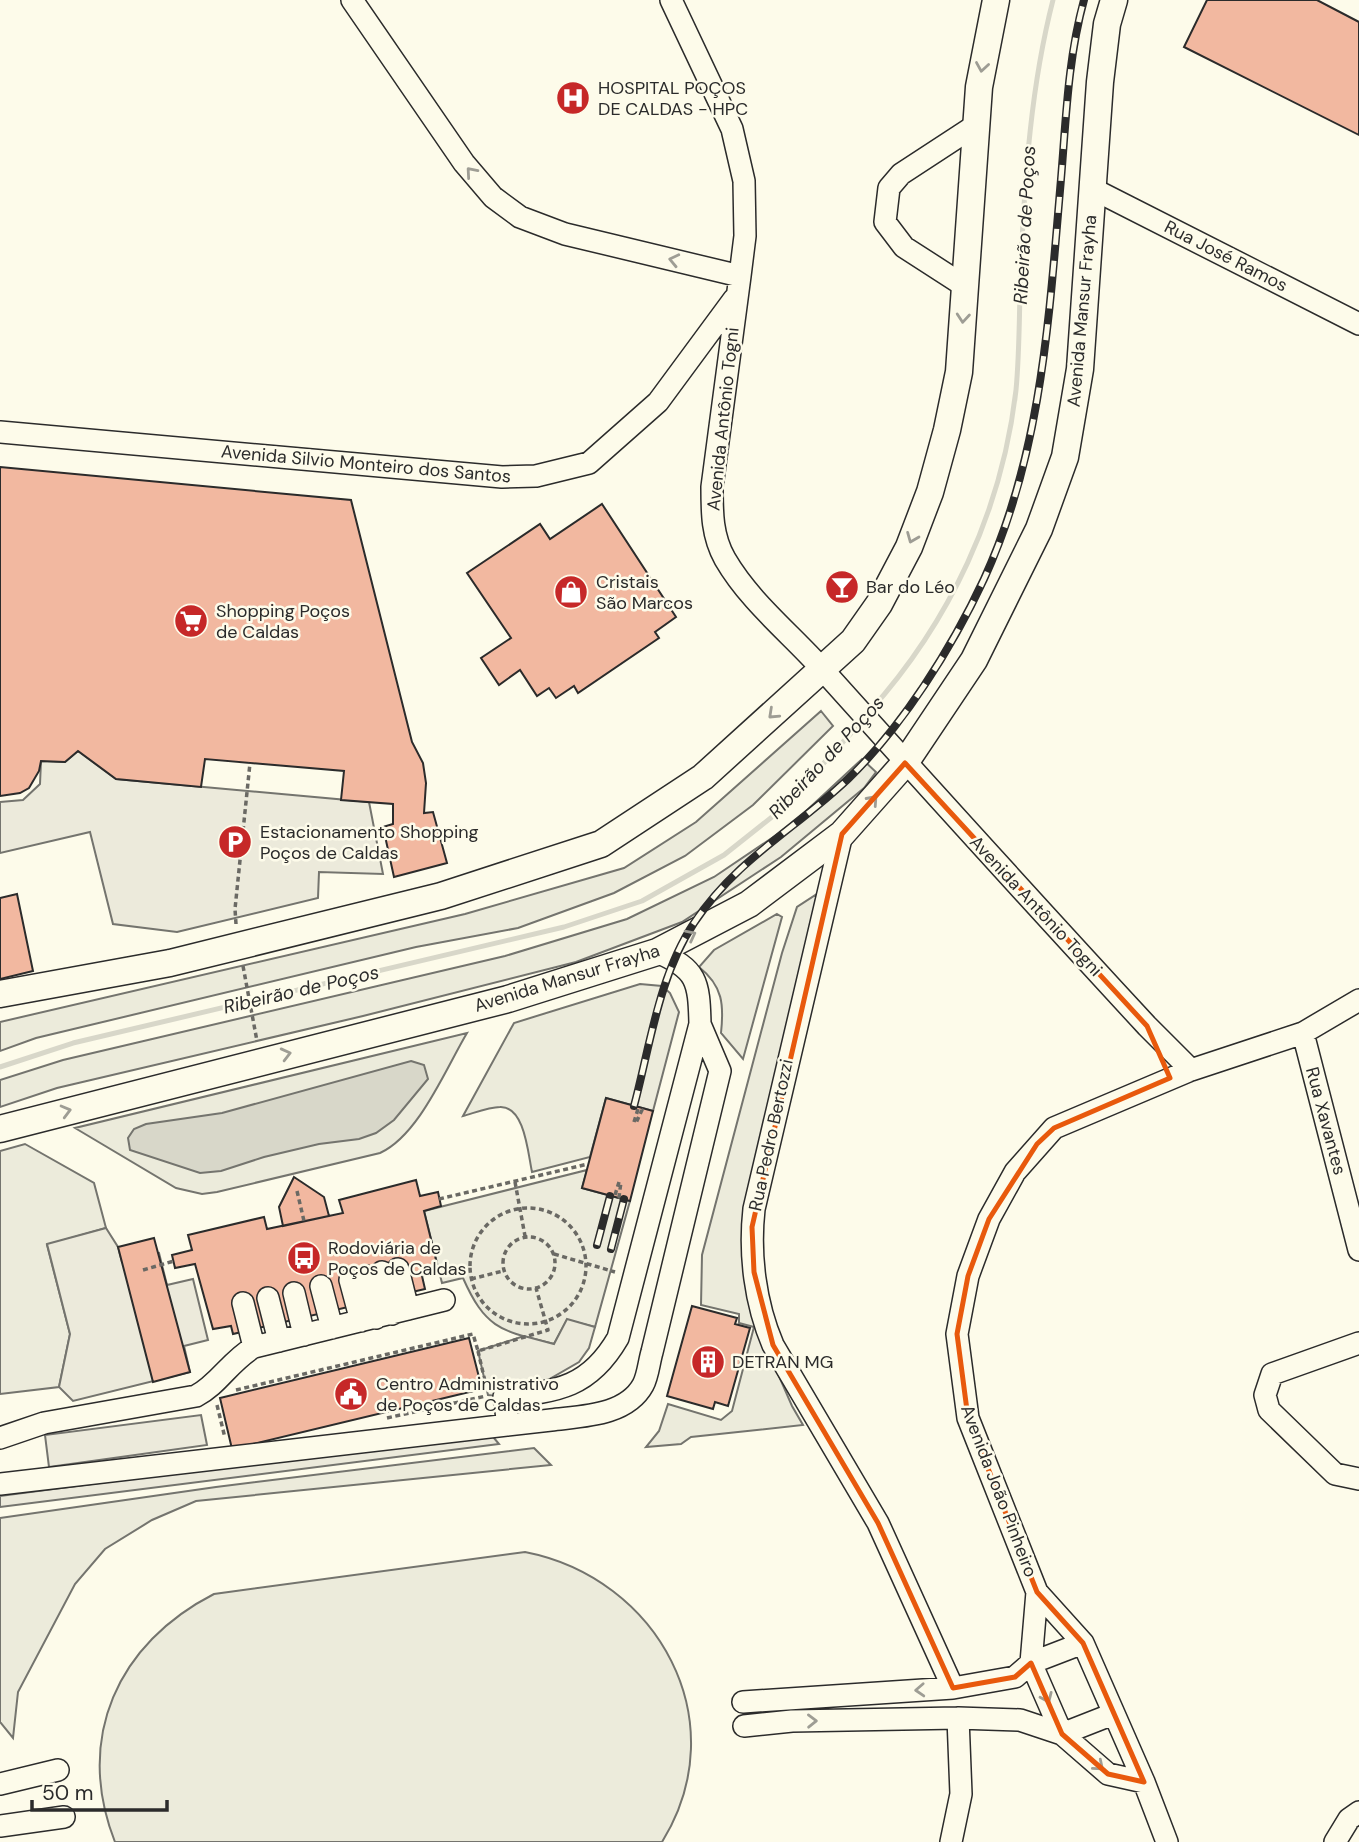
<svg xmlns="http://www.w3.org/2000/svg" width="1359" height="1842" font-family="'DM Sans',sans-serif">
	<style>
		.green { fill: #ecebdb; stroke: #74746e; stroke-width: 2 }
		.parking { fill: #eceadb; stroke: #74746e; stroke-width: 2 }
		.water { fill: #d8d7c9; stroke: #74746e; stroke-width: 2 }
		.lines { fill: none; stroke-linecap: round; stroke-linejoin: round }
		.stream { stroke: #d8d7c9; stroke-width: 5 }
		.building { fill: #f2b8a0; stroke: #2b2b2b; stroke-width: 2 }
		.minor-casing { stroke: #2b2b2b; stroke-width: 24 }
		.major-casing { stroke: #2b2b2b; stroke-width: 29 }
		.path { stroke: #6a6964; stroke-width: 3.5; stroke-dasharray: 5 3.5; stroke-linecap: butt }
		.minor { stroke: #fdfbea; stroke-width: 21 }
		.major { stroke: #fdfbea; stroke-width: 26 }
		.rail-casing { stroke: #2b2b2b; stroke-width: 8 }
		.rail { stroke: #fdfbea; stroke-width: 5; stroke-dasharray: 16; stroke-linecap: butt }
		.oneway { stroke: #9e9d94 }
		.marked { fill: none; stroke: #e8590c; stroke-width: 5; stroke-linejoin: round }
		.labels { text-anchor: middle; stroke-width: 5; stroke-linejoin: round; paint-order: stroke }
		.poi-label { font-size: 18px; fill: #2b2b2b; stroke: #fdfbea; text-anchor: start }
		.street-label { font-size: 18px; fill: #2b2b2b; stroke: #fdfbea }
		.water-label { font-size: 19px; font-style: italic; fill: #2b2b2b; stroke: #fdfbea }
	</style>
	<rect width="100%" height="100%" fill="#fdfbea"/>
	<path class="green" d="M821,711L833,726L753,805L685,856L614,893L518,928L416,947L36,1038L0,1051V1022L465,914L624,868L696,822Z
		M862,759L876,772L864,788L781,857L682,922L576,962L363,1016L57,1088L0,1107V1080L63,1060L505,956L627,919L714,877L791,825Z
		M817,894L749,1220L758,1328L792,1406L803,1425L691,1437L681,1444L646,1447L659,1431L668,1404L721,1420L732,1411L754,1327L739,1323V1314L701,1305L702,1255L782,953L797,907Z
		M777,914L782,917L743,1059L721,1033C724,1005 723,986 699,967L714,950Z
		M640,984L662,986L670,993L679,1012L653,1111L606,1098L590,1157L532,1172C528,1154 525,1106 500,1107C489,1107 474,1113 463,1116L514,1023Z
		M467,1033C445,1070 419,1135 380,1153L217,1192L202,1194L176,1188L75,1128Z
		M25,1144L94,1183L106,1228L47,1245L70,1334L59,1387L0,1394V1151Z
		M587,1170L582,1188L630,1201L595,1327L567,1320L554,1344C502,1331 486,1330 463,1278L442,1283L424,1211Z
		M534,1448L551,1465L196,1501L152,1520L105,1549L75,1584L18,1692L13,1738L0,1722V1518L216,1487Z
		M525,1552C658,1578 737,1721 662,1842H115C74,1738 118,1643 214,1594Z"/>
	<path class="parking" d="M78,751L116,779L369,802L383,874L319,872L318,898L177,932L113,924L90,832L0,853V802L23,800L40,784L41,761L65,762Z
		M106,1228L118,1247L122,1262L159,1253L167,1285L193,1279L208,1340L184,1346L190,1372L73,1401L59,1387L70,1334L47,1244Z
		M567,1319L595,1327L589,1348L579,1362L539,1385L504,1397L488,1395L478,1351L524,1336L554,1344Z
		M201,1415L207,1445L49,1467L45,1435Z
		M489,1432L499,1444L0,1507V1496Z"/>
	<path class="water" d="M411,1061L424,1065L428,1079L394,1120L376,1133L359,1139L319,1144L264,1157L221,1171L200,1173L130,1150L128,1138L134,1129L146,1124L222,1113Z"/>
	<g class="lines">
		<path class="stream" d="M869,712C950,622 1002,511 1016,390C1020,348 1019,305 1021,262C1025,174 1031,86 1053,0
			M0,1067L73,1043L564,927L642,901L724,855L782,809L863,720"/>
	</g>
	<path class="building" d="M1207,0H1317L1359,22V135L1184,47Z
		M0,467L351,500L412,742L423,763L426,783L424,813L433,812L447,863L394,877L383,827L393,824V804L341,800L344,771L205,759L201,787L116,779L78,751L65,762L41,761L39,771L29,788L20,793L0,796Z
		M602,504L676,617L655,632L659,638L578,693L574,686L556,698L549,688L537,696L520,670L499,685L481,658L511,638L467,573L540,524L550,539Z
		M17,894L33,971L0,979V898Z
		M606,1098L653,1111L630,1201L582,1188Z
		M294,1177L324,1197L329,1216L283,1226L279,1207Z
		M416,1180L420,1196L438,1192L441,1206L424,1211L439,1272L422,1276L425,1289L233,1334L231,1326L213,1329L195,1264L175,1268L172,1255L192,1250L188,1235L264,1217L267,1229L343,1213L339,1200Z
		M154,1238L190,1372L153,1382L118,1247Z
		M692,1306L737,1318L735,1324L750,1328L728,1406L715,1402L713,1409L667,1396Z
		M469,1338L482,1389L232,1449L220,1398Z"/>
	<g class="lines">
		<g class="minor-casing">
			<path id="minor" d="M352,0L464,163L493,197L520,217L565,234L740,276
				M671,0L732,129L744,181L745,236L740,276L712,487C712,513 712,536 725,559C750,602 790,633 823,670C930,789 1038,908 1147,1026L1191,1070
				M1093,189L1359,324
				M966,287L904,247L885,222L889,188L901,174L976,125
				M0,432L502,477L536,476L589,463L658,402L734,299
				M842,834L754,1209C749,1254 755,1303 773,1345L878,1523L953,1688
				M1303,1033L1359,1250
				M398,1269L408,1309
				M382,1272L392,1314
				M366,1276L376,1318
				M350,1280L361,1321
				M321,1286L332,1328
				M294,1293L304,1335
				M268,1298L279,1341
				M243,1303L254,1347
				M1359,1343L1272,1374L1265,1395L1269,1410L1335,1474L1359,1479
				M508,1425L504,1397C558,1391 589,1388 618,1338L700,1024C699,981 697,969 657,952
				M0,1438L44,1423L196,1396C218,1385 230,1361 254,1347L444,1300
				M0,1484L551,1420C582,1416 626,1416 643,1385C648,1376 649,1362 652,1352L720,1071L700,1024
				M1037,1592L1031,1663L1062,1734L1108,1774L1144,1782
				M743,1702L953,1688L1015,1677L1031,1663L1083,1643
				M744,1726L792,1721L958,1718L1020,1720L1062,1734
				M1062,1734L1113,1714
				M0,1784L58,1770
				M0,1826L64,1817
				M951,1842L961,1794L958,1718
				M1167,1842L1144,1782L1083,1643L1037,1592L968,1418L957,1334L968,1276L989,1219L1015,1172L1054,1128L1191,1070L1303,1033L1359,1000
				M1335,1842L1349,1819L1359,1812"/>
		</g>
		<g class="major-casing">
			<path id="major" d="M0,994L170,963L441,896L601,844L703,777L853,641L879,604L909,547L930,492L947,430L959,372L979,87L996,0
				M0,1129L508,999L657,952L749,904L842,834L905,763L974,660L1039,529L1065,457L1080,369L1100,82L1107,24L1114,0"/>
		</g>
		<path class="path" d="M236,924L235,909L250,763
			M243,966L257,1041
			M634,1122L638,1109L642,1110L636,1123
			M515,1182L525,1236
			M619,1182L615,1195L619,1197L621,1182
			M297,1191L304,1221
			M439,1199L588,1164
			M470 1266a58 58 0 1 1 116 0a58 58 0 1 1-116 0Z
			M503 1263a26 26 0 1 1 52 0a26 26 0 1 1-52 0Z
			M554,1254L615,1272
			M143,1270L174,1261
			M471,1279L503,1271
			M478,1351L487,1390
			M236,1390L473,1334L478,1351L548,1330L536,1288
			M217,1405L225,1438
			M387,1418L486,1396"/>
		<use href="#minor" class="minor"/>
		<use href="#major" class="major"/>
		<g class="rail-casing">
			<path id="rail" d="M634,1106C650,1046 659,975 694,923C737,859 794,830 848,779C902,727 952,648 984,579C1042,452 1049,317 1061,179C1066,119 1068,58 1084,0
				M597,1245L610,1196
				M611,1249L624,1199"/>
		</g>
		<use href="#rail" class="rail"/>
	</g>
	<defs><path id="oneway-chevron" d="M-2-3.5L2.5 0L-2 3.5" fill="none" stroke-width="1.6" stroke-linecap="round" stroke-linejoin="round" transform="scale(1.75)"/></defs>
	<g class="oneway">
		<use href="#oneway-chevron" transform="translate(982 67) rotate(99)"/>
		<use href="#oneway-chevron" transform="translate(471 172) rotate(-131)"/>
		<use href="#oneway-chevron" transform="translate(674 260) rotate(-167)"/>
		<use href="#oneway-chevron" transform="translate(963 318) rotate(95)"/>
		<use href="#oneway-chevron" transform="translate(912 538) rotate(112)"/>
		<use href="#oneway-chevron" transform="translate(773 714) rotate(137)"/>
		<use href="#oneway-chevron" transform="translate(873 800) rotate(-48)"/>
		<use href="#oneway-chevron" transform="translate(691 935) rotate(-27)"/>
		<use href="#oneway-chevron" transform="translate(286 1054) rotate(-14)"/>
		<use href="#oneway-chevron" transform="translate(66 1111) rotate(-15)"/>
		<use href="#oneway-chevron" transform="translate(920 1690) rotate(177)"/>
		<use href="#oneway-chevron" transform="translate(1047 1698) rotate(66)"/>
		<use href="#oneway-chevron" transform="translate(812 1721) rotate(-1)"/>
		<use href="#oneway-chevron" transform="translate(1099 1766) rotate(40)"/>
	</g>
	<path class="marked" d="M905,763L1147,1026L1170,1078L1054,1128L1037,1144L989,1219L968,1276L957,1334L968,1418L1037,1592L1083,1643L1144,1782L1108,1774L1062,1734L1031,1663L1015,1677L953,1688L878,1523L773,1345L754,1272L752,1227L842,834Z"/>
	<defs>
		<g id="hospital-disc" transform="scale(1.75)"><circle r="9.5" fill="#c62828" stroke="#fdfbea"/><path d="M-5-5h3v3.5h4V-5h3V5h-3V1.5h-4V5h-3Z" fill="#fff"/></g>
		<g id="bar-disc" transform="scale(1.75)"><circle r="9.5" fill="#c62828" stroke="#fdfbea"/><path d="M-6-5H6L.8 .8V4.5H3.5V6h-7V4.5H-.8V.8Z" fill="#fff"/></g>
		<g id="shop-disc" transform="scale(1.75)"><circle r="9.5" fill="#c62828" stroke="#fdfbea"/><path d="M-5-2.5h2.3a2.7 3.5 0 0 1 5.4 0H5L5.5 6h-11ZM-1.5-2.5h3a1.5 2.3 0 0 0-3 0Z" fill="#fff"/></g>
		<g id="supermarket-disc" transform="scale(1.75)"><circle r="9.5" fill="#c62828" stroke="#fdfbea"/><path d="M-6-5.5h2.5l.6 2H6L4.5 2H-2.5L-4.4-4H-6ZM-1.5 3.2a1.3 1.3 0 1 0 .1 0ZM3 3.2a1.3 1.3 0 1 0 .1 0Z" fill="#fff"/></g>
		<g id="parking-disc" transform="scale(1.75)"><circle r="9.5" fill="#c62828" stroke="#fdfbea"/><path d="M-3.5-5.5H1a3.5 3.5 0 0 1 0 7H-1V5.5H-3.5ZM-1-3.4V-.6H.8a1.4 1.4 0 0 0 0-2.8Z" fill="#fff"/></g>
		<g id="bus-disc" transform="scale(1.75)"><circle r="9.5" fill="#c62828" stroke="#fdfbea"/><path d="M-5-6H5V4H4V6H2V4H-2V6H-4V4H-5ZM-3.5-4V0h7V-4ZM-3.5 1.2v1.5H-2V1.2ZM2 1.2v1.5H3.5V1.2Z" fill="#fff"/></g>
		<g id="building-disc" transform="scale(1.75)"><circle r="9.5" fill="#c62828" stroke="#fdfbea"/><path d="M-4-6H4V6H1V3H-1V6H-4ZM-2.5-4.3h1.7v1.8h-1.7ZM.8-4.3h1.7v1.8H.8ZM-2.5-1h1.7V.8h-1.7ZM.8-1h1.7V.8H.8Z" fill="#fff"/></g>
		<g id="civic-disc" transform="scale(1.75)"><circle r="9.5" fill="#c62828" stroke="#fdfbea"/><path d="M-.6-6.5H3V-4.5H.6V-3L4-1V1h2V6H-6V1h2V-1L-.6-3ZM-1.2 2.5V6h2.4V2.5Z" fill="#fff"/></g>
	</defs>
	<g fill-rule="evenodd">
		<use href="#hospital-disc" x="573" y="98"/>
		<use href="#bar-disc" x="842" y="587"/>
		<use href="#shop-disc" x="571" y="592"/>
		<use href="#supermarket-disc" x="191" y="621"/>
		<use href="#parking-disc" x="235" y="842"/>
		<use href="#bus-disc" x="304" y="1258"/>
		<use href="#building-disc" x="708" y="1362"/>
		<use href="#civic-disc" x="351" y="1394"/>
	</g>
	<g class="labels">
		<g class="poi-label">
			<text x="598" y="94">HOSPITAL POÇOS<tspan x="598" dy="21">DE CALDAS - HPC</tspan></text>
			<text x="596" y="588">Cristais<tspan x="596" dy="21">São Marcos</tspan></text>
			<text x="866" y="593">Bar do Léo</text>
			<text x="216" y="617">Shopping Poços<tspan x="216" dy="21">de Caldas</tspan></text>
			<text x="260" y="838">Estacionamento Shopping<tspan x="260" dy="21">Poços de Caldas</tspan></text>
			<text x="328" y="1254">Rodoviária de<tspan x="328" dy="21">Poços de Caldas</tspan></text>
			<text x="732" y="1368">DETRAN MG</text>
			<text x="376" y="1390">Centro Administrativo<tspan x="376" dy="21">de Poços de Caldas</tspan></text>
		</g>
		<g class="street-label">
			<text transform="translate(1226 256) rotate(27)" y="6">Rua José Ramos</text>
			<text transform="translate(1082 311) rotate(-85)" y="6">Avenida Mansur Frayha</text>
			<text transform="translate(723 419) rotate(-84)" y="6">Avenida Antônio Togni</text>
			<text transform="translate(366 464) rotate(5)" y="6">Avenida Silvio Monteiro dos Santos</text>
			<text transform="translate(1036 906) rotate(47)" y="6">Avenida Antônio Togni</text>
			<text transform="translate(567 978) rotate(-17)" y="6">Avenida Mansur Frayha</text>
			<text transform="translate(1326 1121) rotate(75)" y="6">Rua Xavantes</text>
			<text transform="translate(771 1135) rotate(-78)" y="6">Rua Pedro Bertozzi</text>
			<text transform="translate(999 1491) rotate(69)" y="6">Avenida João Pinheiro</text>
		</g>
		<g class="water-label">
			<text transform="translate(1024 225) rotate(-87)" y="7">Ribeirão de Poços</text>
			<text transform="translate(826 757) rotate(-47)" y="7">Ribeirão de Poços</text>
			<text transform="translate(301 989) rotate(-13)" y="7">Ribeirão de Poços</text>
		</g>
	</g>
	<path d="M32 1800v10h135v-10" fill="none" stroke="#2b2b2b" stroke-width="3.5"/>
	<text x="42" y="1800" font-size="21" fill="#2b2b2b" stroke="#fdfbea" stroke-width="5" paint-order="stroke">50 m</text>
</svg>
